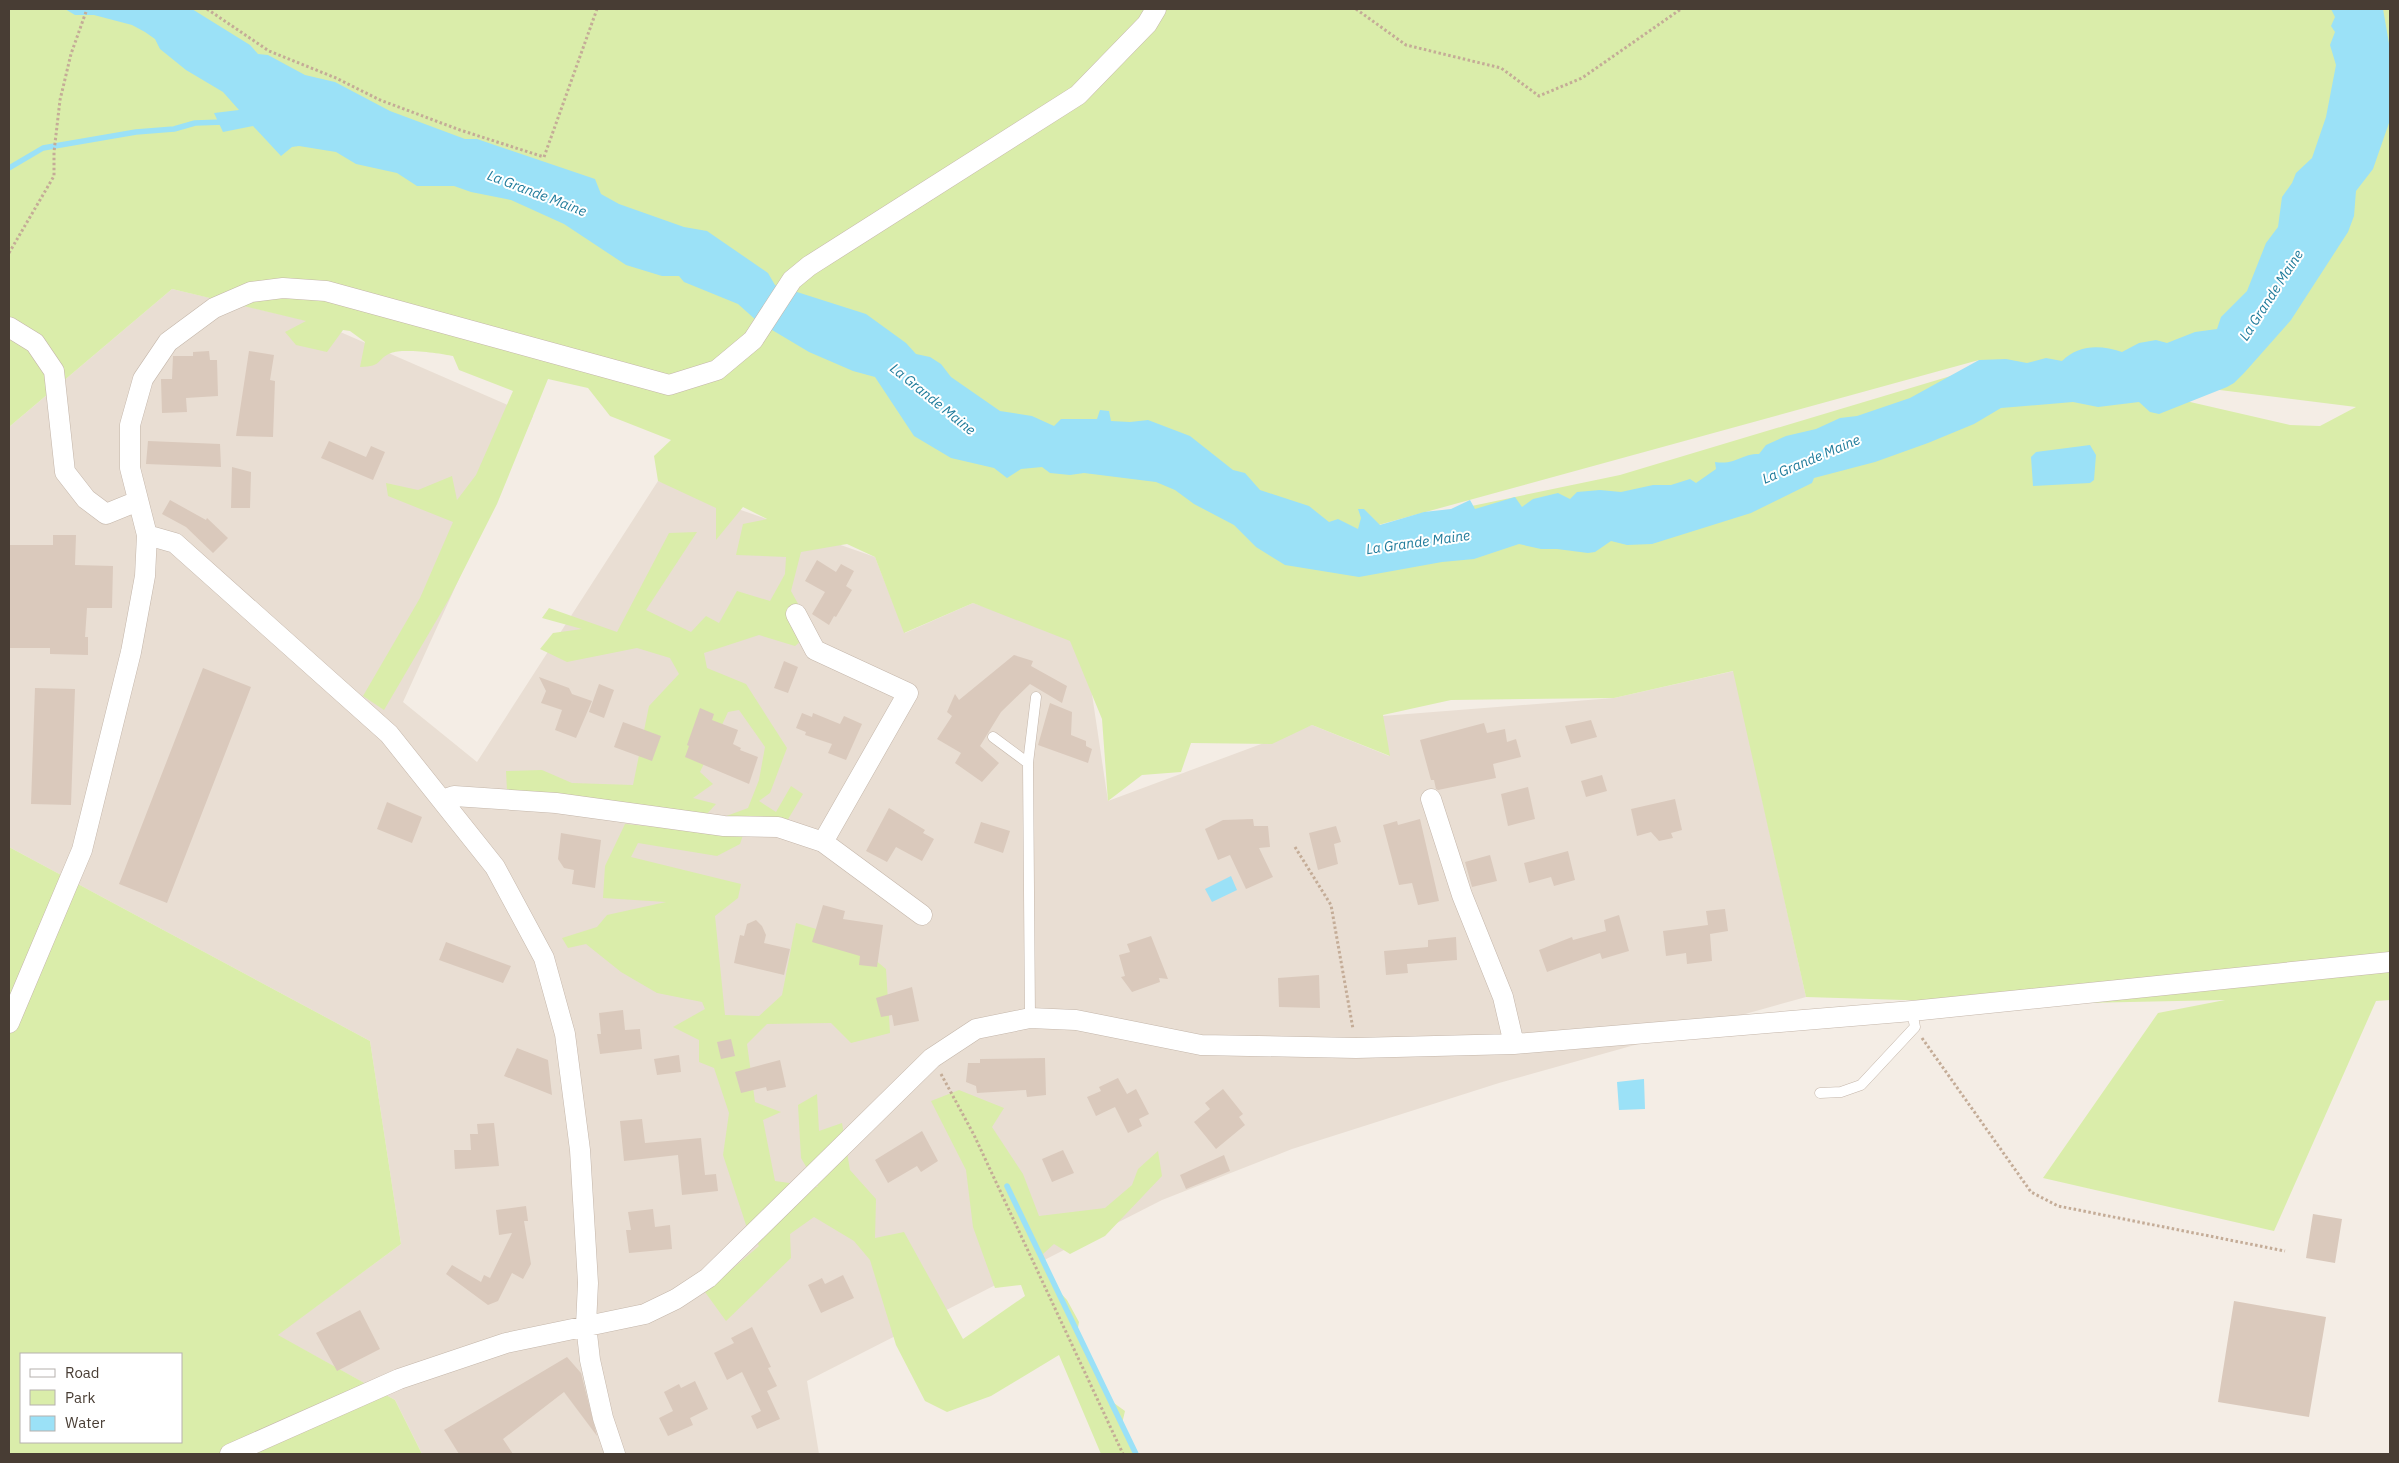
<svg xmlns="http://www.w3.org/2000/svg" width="2399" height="1463" font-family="'IBM Plex Sans',sans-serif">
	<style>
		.residential { fill: #e9ded3 }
		.green { fill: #daedaa; fill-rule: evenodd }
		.water { fill: #9be1f7 }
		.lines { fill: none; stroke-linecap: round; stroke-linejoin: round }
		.stream { stroke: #9be1f7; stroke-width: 5.5 }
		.building { fill: #dac9bc }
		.service-casing { stroke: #c4b6aa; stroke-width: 11 }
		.minor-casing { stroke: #c4b6aa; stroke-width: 21 }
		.path { stroke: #c4ac97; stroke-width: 3; stroke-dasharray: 2.5 2.5; stroke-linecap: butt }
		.service { stroke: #fff; stroke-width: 10 }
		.minor { stroke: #fff; stroke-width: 20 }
		.labels { text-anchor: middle; stroke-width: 4; stroke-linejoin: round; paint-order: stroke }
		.water-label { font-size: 14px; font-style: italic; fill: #1f7b9b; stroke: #fff }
	</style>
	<rect width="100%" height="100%" fill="#f4ede5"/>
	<path class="residential" d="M172,289L322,324L533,416L403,702L477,762L658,481L875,557L905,633L973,603L1084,641L1108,801L1312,725L1389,756L1382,716L1614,698L1734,671L1806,997L1499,1083L1292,1149L1162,1200L807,1381L819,1454H422L395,1400L277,1335L401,1244L370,1041L9,847V427Z"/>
	<path class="green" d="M9,9H2390V1000L2376,1001L2274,1231L2043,1178L2158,1013L2225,1000L2034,1004L1806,997L1733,671L1614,698L1451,700L1383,715L1390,756L1312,725L1272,744L1191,743L1181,772L1142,775L1108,801L1102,719L1070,641L973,603L904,633L875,557L847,544L801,552L791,591L813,631L795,646L759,635L704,653L707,668L746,684L787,748L770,793L759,801L776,812L791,786L803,794L787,821L721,818L748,808L759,780L765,747L739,710L728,712L700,772L713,784L693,798L716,804L706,815L507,791L506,771L542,770L572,783L633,785L649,706L679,674L670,658L637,648L567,662L540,649L553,633L582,629L542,618L549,608L617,632L669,533L697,532L646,610L691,632L706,616L719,623L737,591L770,601L785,574L786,557L736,555L743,524L767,519L743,507L716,540V508L658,481L654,456L671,440L610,416L588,388L548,379L497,504L449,599L384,710L363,696L420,598L453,522L388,496L386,483L418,490L452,476L457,500L476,475L513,391L459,370L453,356C441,353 401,348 391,353C375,360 384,366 360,367L365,342L350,331L343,330L327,352L296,345L285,332L306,321L172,289L9,427ZM1979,360L1994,363L1620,475L1371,527ZM2051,370V369L2356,407L2320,426L2290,425Z
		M625,824L743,835L740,844L717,856L638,843L631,857L741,884L738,898L715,916L725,1015L759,1016L782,995L796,923L850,939L886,969L890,1033L851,1043L831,1023L767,1024L747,1044L755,1102L781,1112L763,1120L775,1181L818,1187L801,1158L798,1105L817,1094L819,1131L842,1123L850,1170L876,1199L875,1238L904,1232L963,1339L1025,1296L1021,1285L995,1288L973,1227L966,1170L931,1101L959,1090L1004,1108L992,1127L1023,1174L1039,1216L1105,1208L1132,1185L1138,1169L1158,1151L1162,1176L1105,1236L1070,1254L1054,1244L1043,1254L1056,1288L1067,1300L1079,1322L1077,1333L1111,1401L1125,1411L1121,1428L1134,1454H1101L1059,1355L991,1396L947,1412L925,1401L896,1345L870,1260L854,1241L814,1217L790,1234L791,1258L726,1321L705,1292L759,1246L746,1225L723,1155L729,1113L714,1068L699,1062V1040L673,1027L705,1009L702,1002L657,993L621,972L586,944L568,948L562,938L597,927L607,915L666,902L603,898L605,866Z
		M9,847L370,1041L401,1244L278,1335L395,1400L422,1454H9ZM21,1354H181V1442H21Z"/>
	<path class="water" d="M65,9H192L250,45L258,54L268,55L305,75L335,82L390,111L465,139H477L595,179L601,194L619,204L684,227L707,231L768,273L775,285L866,314L906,343L916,354L930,357L941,364L951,377L1000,411L1032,416L1054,426L1061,419H1097L1100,410L1109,411L1111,421L1130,422L1148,420L1190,436L1233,470L1245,473L1260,490L1309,506L1329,522L1338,519L1358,529L1361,518L1358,509H1364L1380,525L1424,512L1451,509L1470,500L1475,509L1515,497L1522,507L1533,499L1558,493L1570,499L1577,492L1600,490L1621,492L1653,485H1671L1690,479L1696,483L1716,469L1715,462C1737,465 1740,454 1759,454L1766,445L1786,436L1816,429L1840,418L1857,416L1910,398L1979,360L2006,359L2027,363L2046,358L2062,361C2079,344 2101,345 2122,352L2139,343L2156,340L2167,343L2195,332L2217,329L2221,317L2247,291L2266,243L2278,227L2282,197L2292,183L2296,173L2312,158L2326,117L2336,65L2330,45L2335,32L2331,26L2335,17L2331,9H2383L2390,49L2389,123L2373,169L2356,191L2354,216L2348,232L2291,320L2245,372L2234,383L2227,387L2159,414L2150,412L2139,402L2098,407L2073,402L2001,408L1974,424L1928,443L1875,462L1814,478L1812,483L1751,513L1652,544L1627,545L1611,541L1595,552L1588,553L1557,549H1541L1519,544L1474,559L1442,562L1359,577L1285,565L1256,547L1234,525L1194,504L1175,490L1156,482L1084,473L1070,475L1050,473L1042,467L1021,469L1007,478L994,468L951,458L914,436L875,377L853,371L809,352L757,321L738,304L684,282L679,276H662L626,265L564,224L511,200L471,192L454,186H417L397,173L356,164L336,152L299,146L292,147L281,156L253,126L223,132L214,113L239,110L223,92L186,70L160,49L155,39L145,32L132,25L94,15H75Z
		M2090,445L2096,455L2094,480L2090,483L2033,486L2031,457L2036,452Z
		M1231,876L1237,890L1212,902L1205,889Z
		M1644,1079L1645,1109L1619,1110L1617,1082Z"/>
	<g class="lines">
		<path class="stream" d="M9,168L43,148L136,132L174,129L195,123L224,122
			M1007,1186L1136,1454"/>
	</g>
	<path class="building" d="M209,351L210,360H217L218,396L186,398L187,412L162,413L161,379H172L173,356H193V352Z
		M249,351L274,355L270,380L275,381L273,437L236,436Z
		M148,441L220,444L221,467L146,464Z
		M329,441L366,457L371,446L385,452L373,480L321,458Z
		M232,467L251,472L250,508H231Z
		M170,500L206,520L207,518L228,538L213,553L186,527L162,514Z
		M53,535H76L75,565L113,566L112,608H87L85,637H88V655L50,654V648H9V545H53Z
		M817,560L836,572L841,564L854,571L846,586L852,590L836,617L834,616L829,625L812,614L825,592L805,581Z
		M1014,655L1033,661L1031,666L1067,686L1062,703L1030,684L1001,712L980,746L999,763L982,782L955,763L961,753L937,739L952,716L947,712L955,694L959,700Z
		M784,661L798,667L788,693L774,688Z
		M203,668L251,687L167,903L119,884Z
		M539,677L569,688L572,694L592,701L576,738L555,730L562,710L541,703L546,691Z
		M599,684L614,690L604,718L589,712Z
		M35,688L75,689L71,805L31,804Z
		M1050,703L1072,712L1071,735L1086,741V746L1092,749L1088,763L1038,745Z
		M700,708L714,714L712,720L738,730L733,744L741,748L740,750L758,757L749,784L685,757L689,746L687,745Z
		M802,713L812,717L813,713L840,724L844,716L862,724L846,760L828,753L832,744L805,735L806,732L796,728Z
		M1591,720L1597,737L1571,744L1565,726Z
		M623,722L661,736L652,761L614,747Z
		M1484,723L1487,733L1505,729L1507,742L1516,739L1521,757L1493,764L1496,778L1438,790L1436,789L1434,780H1431L1420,740Z
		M1602,775L1607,791L1586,797L1581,781Z
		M1528,787L1535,819L1508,826L1501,794Z
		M1675,799L1682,830L1671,833L1673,838L1659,841L1651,832L1637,836L1631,809Z
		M387,802L422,817L412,843L377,829Z
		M889,808L925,830L923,833L934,839L922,861L896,847L887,862L866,851Z
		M1253,819L1254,826H1268L1270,847L1259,848L1273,877L1246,889L1230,855L1218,860L1205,829L1223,820Z
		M1420,819L1439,901L1418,905L1412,883L1399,885L1383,825L1397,821L1398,825Z
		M981,822L1010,831L1003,853L974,843Z
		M1336,826L1341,842L1334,844L1338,864L1318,870L1309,833Z
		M561,833L601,840L595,888L572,884L574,870L564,868L558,859Z
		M1568,851L1575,880L1554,886L1551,877L1529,883L1524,863Z
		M1490,855L1497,881L1472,887L1465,862Z
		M823,905L845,911L843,919L883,925L877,967L859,965L860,956L812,942Z
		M1725,909L1728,931L1710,934L1712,961L1687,964L1686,953L1666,956L1663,931L1708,925L1706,911Z
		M1619,915L1629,951L1602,959L1600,953L1547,972L1539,950L1572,937L1573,940L1606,931L1604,920Z
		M756,920L762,926L766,935L764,943L790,949L784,975L734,963L740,935L744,936L747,924Z
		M1151,936L1168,979L1159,978L1160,982L1132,992L1121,977L1125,976L1119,955L1130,952L1127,944Z
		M1456,937L1457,960L1407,964L1408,973L1386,975L1384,951L1428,947V940Z
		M446,942L511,966L503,983L439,960Z
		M1319,975L1320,1008L1279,1007L1278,978Z
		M912,987L919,1021L894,1026L892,1015L881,1017L876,998Z
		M623,1010L625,1030L640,1029L642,1049L600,1054L597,1034H601L599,1013Z
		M731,1039L735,1056L721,1059L717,1042Z
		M517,1048L548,1060L552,1095L504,1076Z
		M679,1055L681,1072L657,1075L654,1059Z
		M1045,1058L1046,1095L1027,1097L1026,1090L977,1093L976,1086L966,1082L968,1063H980V1059Z
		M780,1060L786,1087L767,1091L766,1087L741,1093L735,1072Z
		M1118,1078L1127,1094L1136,1089L1149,1114L1139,1119L1142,1126L1128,1133L1115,1107L1096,1116L1087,1097L1101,1091L1099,1087Z
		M1223,1089L1243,1114L1239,1117L1245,1125L1216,1149L1194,1122L1210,1109L1205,1103Z
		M642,1119L645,1143L701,1138L705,1175L716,1174L718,1191L682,1195L678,1155L624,1161L620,1121Z
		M494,1123L499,1166L455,1169L454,1150H471L470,1134H478L477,1124Z
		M922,1131L938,1161L921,1172L917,1166L888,1183L875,1160Z
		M1063,1150L1074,1173L1052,1182L1042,1159Z
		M1224,1155L1230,1171L1186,1189L1180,1175Z
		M526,1206L528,1221H524L531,1264L523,1279L512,1273L498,1301L488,1305L446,1274L452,1265L481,1282L484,1275L490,1278L512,1233L499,1235L496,1210Z
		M653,1209L655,1227L670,1225L672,1249L629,1253L626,1230H631L628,1212Z
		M2313,1214L2342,1219L2335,1263L2306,1258Z
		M843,1275L854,1298L821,1313L808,1285L822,1278L825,1284Z
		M2234,1301L2326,1317L2309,1417L2218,1402Z
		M360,1310L380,1349L337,1371L316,1333Z
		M752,1327L771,1367L768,1368L777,1386L767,1391L780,1419L757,1429L751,1416L761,1411L742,1372L727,1380L714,1353L734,1343L731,1338Z
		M567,1357L581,1373L597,1436L564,1392L503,1439L513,1454H459L444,1430Z
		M695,1381L708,1409L690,1418L693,1425L668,1436L659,1418L673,1411L664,1392L679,1384L681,1388Z"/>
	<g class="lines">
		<g class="service-casing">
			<path id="service" d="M993,737L1028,763
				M1030,1018L1028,763L1036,697
				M1820,1093L1841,1092L1861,1085L1915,1027L1912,1011"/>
		</g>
		<g class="minor-casing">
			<path id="minor" d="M9,327L35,343L54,371L65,472L86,499L106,514L138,501
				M147,535L175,543L389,734L495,867L544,958L565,1034L580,1150L588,1283L586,1325L590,1360L603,1418L615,1454
				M796,614L815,650L908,693L823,842L922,915
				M1431,799L1462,895L1503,997L1514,1044
				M442,800L454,796L556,803L724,826L778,827L823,842
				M9,1023L82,850L131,652L145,576L147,535L130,468V425L143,379L168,342L214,308L251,292L283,288L326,291L669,385L717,370L753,340L792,280L809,266L1078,95L1147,24L1156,9
				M230,1454L399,1379L506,1343L645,1314L676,1299L708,1278L932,1058L976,1029L1030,1018L1076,1020L1201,1045L1356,1048L1514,1044L1912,1011L2390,962"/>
		</g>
		<path class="path" d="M207,9L269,51L336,78L380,100L460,130L544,157L597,9
			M1356,9L1406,45L1501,68L1539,96L1582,78L1681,9
			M9,253L54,176V152L60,100L71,54L87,9
			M1295,847L1331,905L1353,1029
			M1922,1038L2031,1192L2058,1206L2285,1251
			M941,1074L974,1135L1123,1454"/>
		<use href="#service" class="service"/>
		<use href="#minor" class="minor"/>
	</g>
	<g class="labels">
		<g class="water-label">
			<text transform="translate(537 193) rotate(21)" y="5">La Grande Maine</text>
			<text transform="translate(2271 295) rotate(-57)" y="5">La Grande Maine</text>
			<text transform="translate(933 399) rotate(39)" y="5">La Grande Maine</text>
			<text transform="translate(1811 459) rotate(-23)" y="5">La Grande Maine</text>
			<text transform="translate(1418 542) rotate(-8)" y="5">La Grande Maine</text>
		</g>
	</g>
	<rect width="2399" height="1463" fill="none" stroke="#483d34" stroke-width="20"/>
	<rect x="20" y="1353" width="162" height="90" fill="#ffffff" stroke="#b6b1ae"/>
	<rect x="30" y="1369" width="25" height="8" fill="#ffffff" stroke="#b6b1ae"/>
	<text x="65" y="1378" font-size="15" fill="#483d34">Road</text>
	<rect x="30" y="1390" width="25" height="15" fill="#daedaa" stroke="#b6b1ae"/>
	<text x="65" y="1403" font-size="15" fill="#483d34">Park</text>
	<rect x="30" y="1416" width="25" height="15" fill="#9be1f7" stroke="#b6b1ae"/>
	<text x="65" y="1428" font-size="15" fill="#483d34">Water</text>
</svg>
